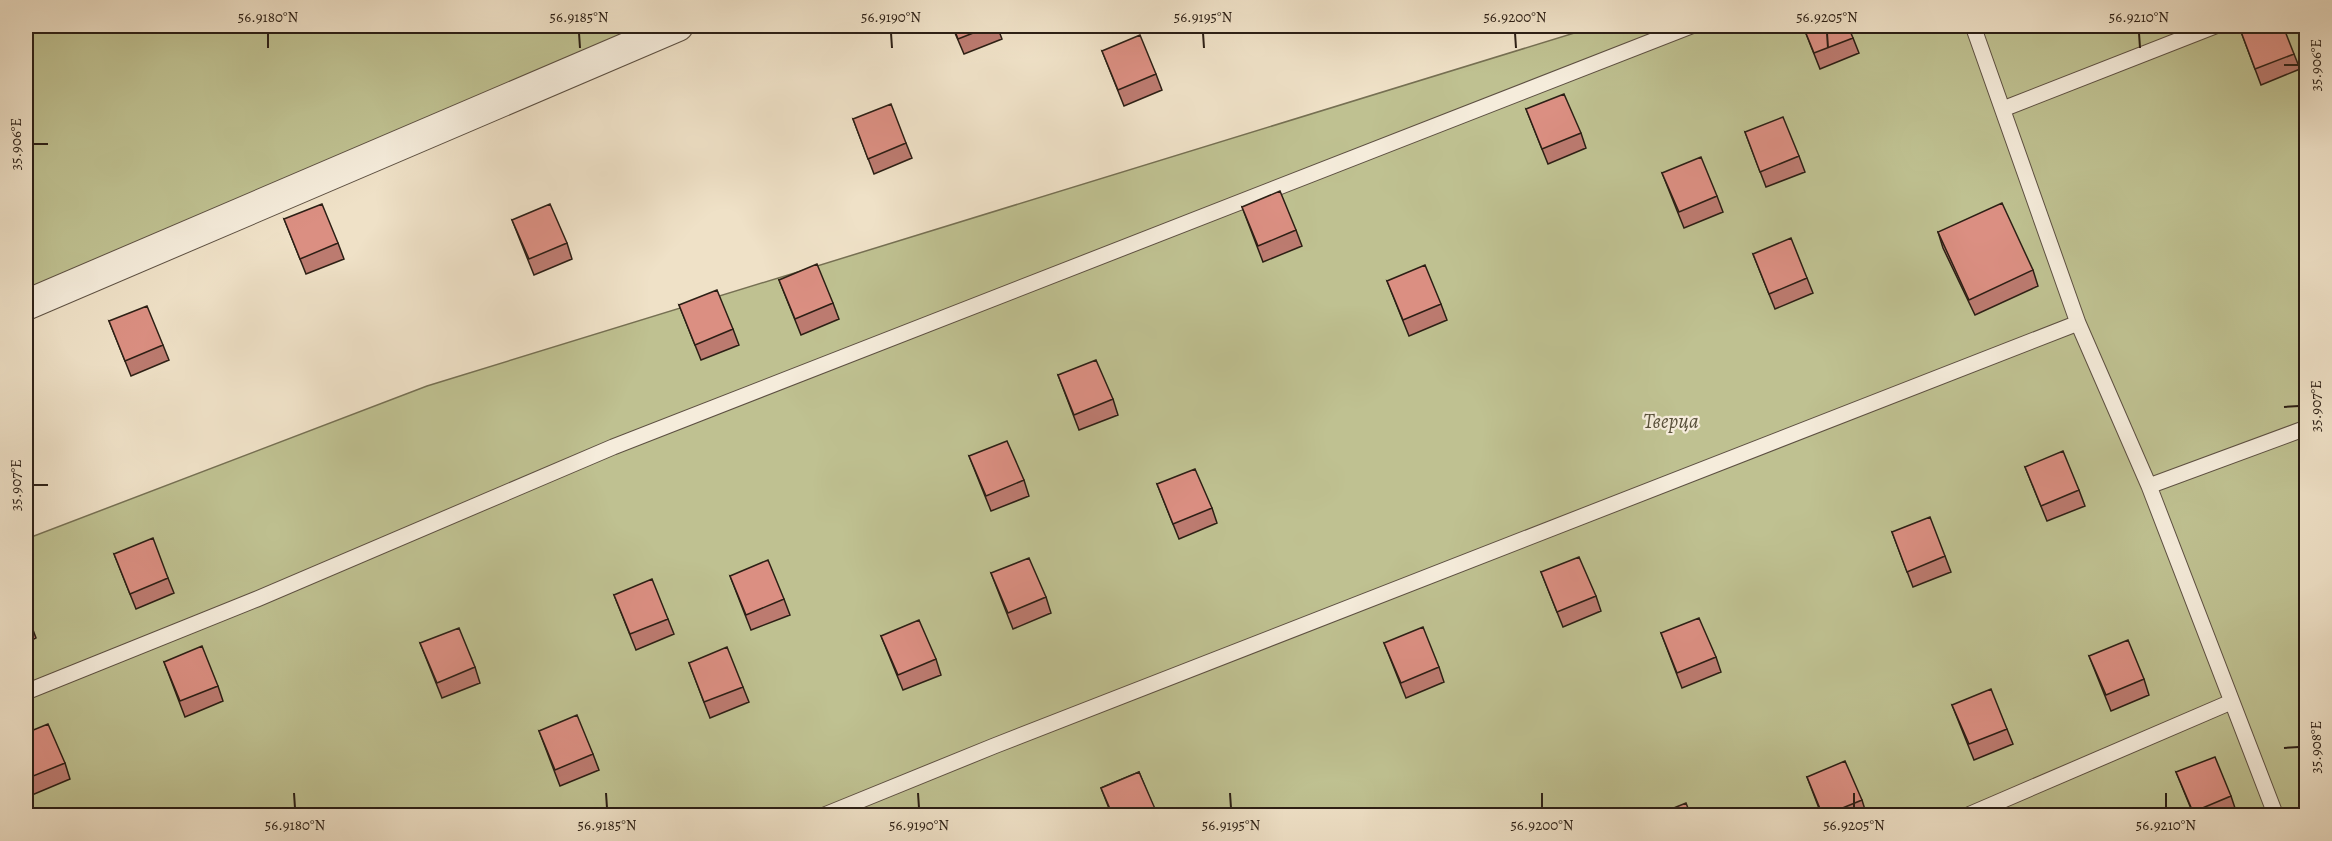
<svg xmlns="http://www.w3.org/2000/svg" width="2332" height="841" font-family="Alegreya,serif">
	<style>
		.green { fill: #bfc191; stroke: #767053; stroke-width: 1.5 }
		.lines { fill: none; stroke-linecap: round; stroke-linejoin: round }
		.lane-casing { stroke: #5d5042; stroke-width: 17 }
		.street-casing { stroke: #5d5042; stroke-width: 32 }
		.lane { stroke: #f5ecdb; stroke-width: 15 }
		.street { stroke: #f5ecdb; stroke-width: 30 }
		.wall { fill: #bc7b70; stroke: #2c1f15; stroke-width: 1.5 }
		.building { fill: #db8f82; stroke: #2c1f15; stroke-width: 1.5 }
		.ticks { fill: none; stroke: #2c1f15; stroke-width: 2 }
		.labels { text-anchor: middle; stroke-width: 4.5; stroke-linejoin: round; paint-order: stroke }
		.park-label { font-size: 21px; font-style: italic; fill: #58503a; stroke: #f5ecdb }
		.neatline { fill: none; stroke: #2c1f15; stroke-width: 2 }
		.ticks-label { font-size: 15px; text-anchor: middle; fill: #2c1f15 }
	</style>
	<rect width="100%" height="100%" fill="#efe1c7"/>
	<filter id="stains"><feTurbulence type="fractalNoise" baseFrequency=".00333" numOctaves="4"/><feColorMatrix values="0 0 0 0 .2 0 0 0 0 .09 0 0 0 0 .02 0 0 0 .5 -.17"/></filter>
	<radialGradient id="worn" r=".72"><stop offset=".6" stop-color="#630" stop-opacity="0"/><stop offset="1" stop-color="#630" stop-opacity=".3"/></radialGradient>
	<path class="green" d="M26,26H682L26,291Z
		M1597,26H2306V815L26,816V539L427,386Z"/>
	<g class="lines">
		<g class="lane-casing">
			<path id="lane" d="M1973,26L2078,323L2149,486L2276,816
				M2003,109L2215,26
				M2149,486L2306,428
				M26,692L257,599L613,447L1691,26
				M822,816L994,746L2078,323
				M1966,816L2231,702"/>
		</g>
		<g class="street-casing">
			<path id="street" d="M26,305L678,26"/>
		</g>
		<use href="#lane" class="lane"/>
		<use href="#street" class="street"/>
	</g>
	<path class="wall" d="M952,26H997L1002,39L964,54Z
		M1803,26L1853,38L1859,53L1820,69Z
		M2240,29L2294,54L2300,69L2261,85Z
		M1102,51L1156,74L1162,90L1124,106Z
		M1526,109L1581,133L1586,148L1548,164Z
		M853,119L906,143L912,158L874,174Z
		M1745,132L1799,156L1805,172L1766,187Z
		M1662,173L1717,196L1723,212L1684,228Z
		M1242,207L1296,230L1302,246L1263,262Z
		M284,219L338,243L344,259L306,274Z
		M512,220L567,243L572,259L534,275Z
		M1938,232L2033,270L2038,286L1975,315L1943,248Z
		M1753,254L1807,278L1813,293L1775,309Z
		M779,280L833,303L839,319L801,335Z
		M1387,281L1441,304L1447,320L1409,336Z
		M679,305L733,329L739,345L701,360Z
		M109,321L163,345L169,360L131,376Z
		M1058,375L1113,399L1118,415L1079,430Z
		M969,456L1024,480L1029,496L991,511Z
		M2025,467L2079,490L2085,506L2047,521Z
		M1157,484L1212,508L1217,523L1179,539Z
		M1892,532L1945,556L1951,572L1913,587Z
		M114,554L168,578L174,593L136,609Z
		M1541,572L1596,596L1601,611L1563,627Z
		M991,573L1046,597L1051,613L1013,629Z
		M730,576L784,599L790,615L751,630Z
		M614,595L668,619L674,634L636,650Z
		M26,611L36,638L26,643Z
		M1661,633L1716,657L1721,672L1682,688Z
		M881,636L936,659L941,675L903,690Z
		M420,643L475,667L480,683L442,698Z
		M1384,643L1439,667L1444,682L1406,698Z
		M2089,656L2144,679L2149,695L2111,711Z
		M164,662L218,686L223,701L185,717Z
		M689,663L743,687L749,702L710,718Z
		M1952,705L2007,729L2013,744L1974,760Z
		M539,731L593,754L599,770L560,786Z
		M26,733L65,763L70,779L32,795L26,779Z
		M1139,772L1157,816H1112L1101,788Z
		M2176,772L2231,796L2236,811L2226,816H2194Z
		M1807,777L1862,800L1867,816H1822Z"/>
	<path class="building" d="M953,26H991L958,39Z
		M1803,26H1848L1853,38L1814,53Z
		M2249,26H2283L2294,54L2255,69L2240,29Z
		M1140,35L1156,74L1118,90L1102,51Z
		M1564,94L1581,133L1542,149L1526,109Z
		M891,104L906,143L868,159L853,119Z
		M1783,117L1799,156L1760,172L1745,132Z
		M1701,157L1717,196L1679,212L1662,173Z
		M1280,191L1296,230L1258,246L1242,207Z
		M2002,203L2033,270L1969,300L1938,232Z
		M322,204L338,243L300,259L284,219Z
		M550,204L567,243L529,259L512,220Z
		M1791,238L1807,278L1769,294L1753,254Z
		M817,264L833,303L795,319L779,280Z
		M1425,265L1441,304L1403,320L1387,281Z
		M717,290L733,329L695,345L679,305Z
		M147,306L163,345L125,361L109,321Z
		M1096,360L1113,399L1074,415L1058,375Z
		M1007,441L1024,480L986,496L969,456Z
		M2063,451L2079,490L2041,506L2025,467Z
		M1195,469L1212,508L1173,524L1157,484Z
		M1930,517L1945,556L1907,572L1892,532Z
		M153,538L168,578L130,594L114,554Z
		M1579,557L1596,596L1557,612L1541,572Z
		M1029,558L1046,597L1008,613L991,573Z
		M768,560L784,599L746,615L730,576Z
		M652,579L668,619L630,634L614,595Z
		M26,611L30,623L26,625Z
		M1699,618L1716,657L1677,673L1661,633Z
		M919,620L936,659L898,675L881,636Z
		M1423,627L1439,667L1401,683L1384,643Z
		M459,628L475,667L437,683L420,643Z
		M2128,640L2144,679L2106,695L2089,656Z
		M202,646L218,686L180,701L164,662Z
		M727,647L743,687L704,702L689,663Z
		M1991,689L2007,729L1969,744L1952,705Z
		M577,715L593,754L555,770L539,731Z
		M48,724L65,763L26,779V733Z
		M2215,757L2231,796L2193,812L2176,772Z
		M1845,761L1862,800L1823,816L1807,777Z
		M1139,772L1156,811L1145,816H1113L1101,788Z
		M1686,803L1691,816H1654Z"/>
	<path class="ticks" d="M268,33V48M579,33L580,48M891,33L892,48M1203,33L1204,48M1515,33L1516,48M1827,33L1828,48M2139,33L2140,48M2284,65H2299M33,144H48M2284,407L2299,406M33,485H48M2284,748L2299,747M294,793L295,808M606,793L607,808M918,793L919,808M1230,793L1231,808M1542,793V808M1854,793V808M2166,793V808"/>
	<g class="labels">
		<g class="park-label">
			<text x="1671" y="428">Тверца</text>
		</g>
	</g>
	<rect width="2332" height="841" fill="none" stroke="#efe1c7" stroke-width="66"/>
	<rect x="33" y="33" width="2266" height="775" class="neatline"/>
	<g class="ticks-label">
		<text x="268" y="22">56.9180°N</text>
		<text x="579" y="22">56.9185°N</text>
		<text x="891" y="22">56.9190°N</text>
		<text x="1203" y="22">56.9195°N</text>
		<text x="1515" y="22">56.9200°N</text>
		<text x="1827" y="22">56.9205°N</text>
		<text x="2139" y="22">56.9210°N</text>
		<text transform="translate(2316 65) rotate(-90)" y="5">35.906°E</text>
		<text transform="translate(16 144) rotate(-90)" y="5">35.906°E</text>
		<text transform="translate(2316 406) rotate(-90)" y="5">35.907°E</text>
		<text transform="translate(16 485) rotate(-90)" y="5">35.907°E</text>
		<text transform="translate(2316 747) rotate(-90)" y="5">35.908°E</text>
		<text x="295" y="830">56.9180°N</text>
		<text x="607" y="830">56.9185°N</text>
		<text x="919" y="830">56.9190°N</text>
		<text x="1231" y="830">56.9195°N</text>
		<text x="1542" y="830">56.9200°N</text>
		<text x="1854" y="830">56.9205°N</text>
		<text x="2166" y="830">56.9210°N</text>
	</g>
	<rect width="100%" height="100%" filter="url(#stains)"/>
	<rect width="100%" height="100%" fill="url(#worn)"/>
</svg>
